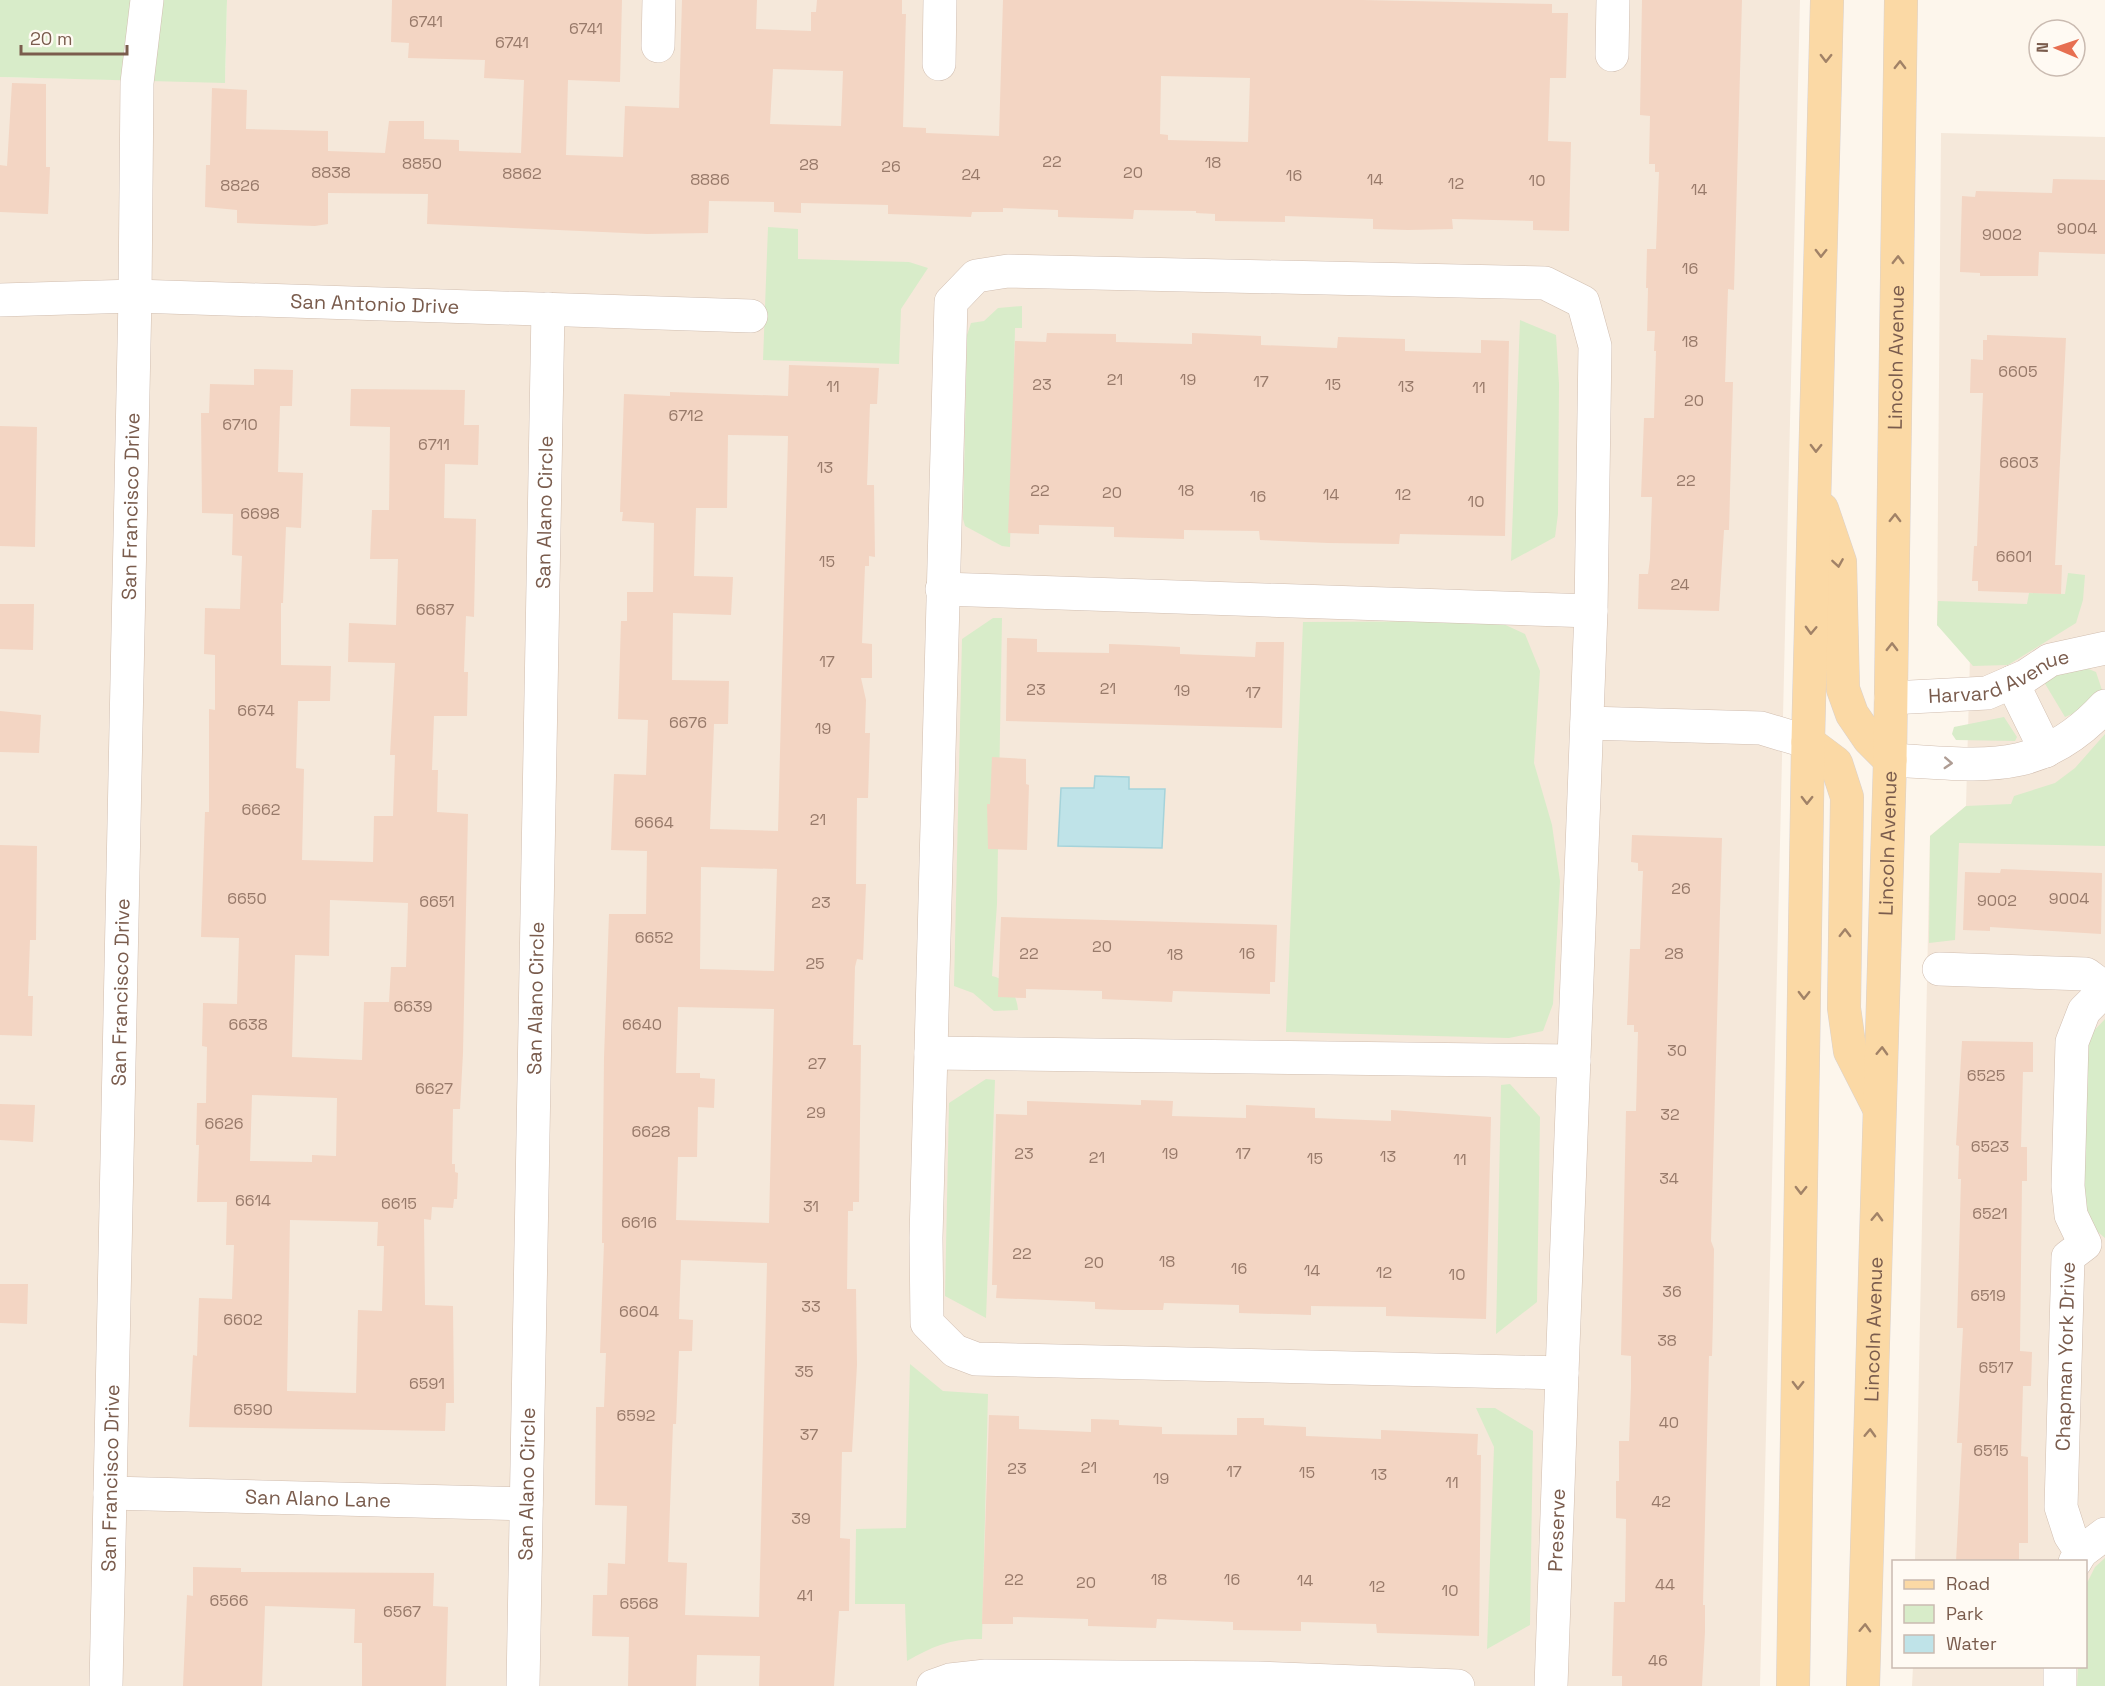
<svg xmlns="http://www.w3.org/2000/svg" width="2105" height="1686" font-family="'Space Grotesk',sans-serif">
	<style>
		.residential { fill: #f5e8da }
		.green { fill: #d8ecc9 }
		.water { fill: #bfe3e8; stroke: #a5d3da; stroke-width: 1.5 }
		.building { fill: #f3d5c3; fill-rule: evenodd }
		.lines { fill: none; stroke-linecap: round; stroke-linejoin: round }
		.street-casing { stroke: #d1beb0; stroke-width: 34 }
		.primary-casing { stroke: #dad1cd; stroke-width: 34 }
		.street { stroke: #fff; stroke-width: 33 }
		.primary { stroke: #fbd9a5; stroke-width: 33 }
		.oneway { stroke: #a18267 }
		.oneway2 { stroke: #af9d94 }
		.labels { text-anchor: middle; stroke-width: 5; stroke-linejoin: round; paint-order: stroke }
		.number-label { font-size: 16px; fill: #987a6a }
		.street-label { font-size: 20px; fill: #7a5c4d; stroke: #fffaf3 }
	</style>
	<rect width="100%" height="100%" fill="#fdf6ec"/>
	<path class="residential" d="M227,0H1800L1760,1686H0V77L225,82Z
		M1941,133L2105,137V1686H1912L1913,1667L2086,1666V1562L1915,1561L1930,836L1966,806L1970,656L1937,625Z"/>
	<path class="green" d="M0,0H227L225,83L0,77Z
		M768,227L798,229V259L909,262L928,268L901,309L899,364L763,360Z
		M1022,306V328H1015L1010,547L1002,546L965,526L963,519L967,335L971,323L984,321L998,308Z
		M1520,320L1556,335L1559,384L1558,514L1555,537L1511,561Z
		M2068,573L2085,575L2083,600L2076,623L2008,665L1973,666L1937,625L1938,601L2027,604L2029,593L2065,594Z
		M993,618H1002L997,904L992,976C1008,979 1017,995 1018,1010L994,1011L973,993L954,986L962,639Z
		M1497,621L1525,634L1540,671L1534,763L1552,825L1560,881L1553,1004L1543,1031L1509,1038L1286,1032L1303,622Z
		M2070,666H2081L2096,672L2102,690L2091,706L2065,717L2044,682Z
		M2004,717L2017,737L2015,741L1956,740L1952,734L1954,727Z
		M2105,734V846L1959,843L1955,940L1929,943L1930,836L1966,806L2011,804L2014,796L2055,783L2075,768Z
		M2105,1019V1238L2093,1228L2084,1198L2088,1037Z
		M986,1079L995,1080L986,1318L945,1296L949,1103Z
		M1510,1084L1540,1117L1537,1302L1496,1334L1501,1085Z
		M910,1364L943,1391L988,1394L982,1639C952,1638 933,1646 907,1661L905,1604H855L856,1529L906,1528Z
		M1476,1408H1495L1533,1431L1530,1625L1487,1649L1494,1447Z
		M2105,1558V1686H2077L2078,1667L2086,1666V1585L2095,1567Z"/>
	<path class="water" d="M1095,776L1129,777V789H1165L1162,848L1058,846L1061,788H1094Z"/>
	<path class="building" d="M392,0H622L620,82L568,80L566,155L623,157L625,106L679,108L682,0H757L756,29L811,31V12H816L817,0H902V14H906L903,127L926,128V133L999,136L1003,0H1363L1552,4V13H1568L1566,78H1550L1548,141L1571,142L1569,231L1533,230V221L1452,219L1453,229L1408,230L1373,229V219L1285,216V222L1215,221V214L1196,213V211L1134,210L1133,219L1058,217V210L1003,208V212H972L971,217L888,214V205L801,203V213L774,212V202L709,201L708,233L647,234L427,224L428,194L328,193V224L315,226L237,223V210L205,207L206,165H210L212,88L247,90L246,129L328,131V151L385,153L389,121H424V139L459,140V151L521,153L524,80L484,78L485,60L408,58L409,43L391,42ZM773,69L843,71L841,126L770,124ZM1161,76L1250,78L1248,142L1168,140V135L1160,134Z
		M1642,0H1742L1734,290L1728,289L1725,382H1733L1729,530H1724L1719,611L1638,609L1639,574H1648L1650,559L1652,497H1641L1644,418H1654L1656,351H1654L1655,331H1647L1648,288H1646L1647,249H1656L1659,172H1655V164H1649L1650,116L1640,115Z
		M12,83L46,84V167H50L48,214L0,212V165L7,166Z
		M2053,179L2105,180V254L2039,252L2038,276H1980V273L1960,272L1962,196L1975,197L1976,191L2052,193Z
		M1047,333L1116,334V342L1192,344V333L1261,336V345L1337,348L1338,337L1405,339V351L1481,353V340L1509,341L1505,536L1400,534L1399,544L1328,543L1260,540L1259,531L1184,530V539L1114,537V527L1039,525V534L1008,533L1015,341L1046,342Z
		M1987,335L2066,338L2055,565H2062L2061,594L1978,591V581H1972L1974,546H1977L1983,393H1970L1971,359L1983,360V340H1987Z
		M789,365L879,368L877,404H870L867,485H874L875,557L869,556V566H865L862,643L872,644V678H861L866,700L865,733H870L868,798H857L856,884H866L863,960L857,959L855,967L853,1045H861L859,1202H853V1211H848L847,1289H856L857,1365L852,1452H842L841,1498L840,1538L850,1539L849,1611H839L834,1686H759L760,1656L697,1655L696,1686H628L629,1637L592,1636L593,1595H607L608,1563L625,1564L627,1506L595,1505L596,1407H604L606,1353H600L604,1243H602L604,1058L609,914H646L647,851L611,850L614,774L646,775L648,720L618,719L621,621H627V592H653L654,523L622,521L623,512H620L624,394L670,396V392L788,396ZM728,435L788,436L778,831L710,829L714,724H728L729,681L672,680L673,613L731,615L733,577L694,576L696,508H727ZM701,867L777,869L774,971L700,969ZM678,1007L774,1009L769,1223L676,1220L678,1157H697L698,1107L714,1108L715,1079L700,1078V1073H676ZM681,1260L767,1263L759,1617L685,1615L687,1563L668,1562L673,1424H676L679,1351H692L693,1320L679,1319Z
		M254,369L293,370L292,406H280L278,472L303,473L301,528L286,527L283,603H281V665L331,666L330,701H298L296,768L304,769L302,860L373,862L374,816H393L395,755H390L395,663L348,662L349,623L396,625L398,559H370L372,510H389L390,427L350,426L351,389L465,390L464,425H479L478,465L445,464L444,518L476,519L474,617L466,616L464,672H468L467,716H434L432,770H438L437,812L468,814L463,1053L460,1109H453L452,1164H455V1172L458,1173L457,1199H454L453,1208L432,1207L431,1220L424,1219L425,1305L453,1306L454,1403H446L445,1431L189,1427L193,1355L197,1356L199,1298L232,1299L234,1245H226L227,1202H197L199,1145H196L197,1103H206L207,1047L202,1046L203,1003L237,1004L239,938L201,937L205,812H209V709L215,710V655L204,654L205,608L240,609L242,556L232,555L233,514L202,513L201,413H209L210,384L254,385ZM330,900L408,903L406,967H391L389,1002H364L362,1060L292,1057L295,955L329,956ZM252,1095L337,1098L336,1156L312,1155V1162L250,1161ZM290,1220L378,1222L377,1246H384L382,1311L358,1310L356,1393L287,1391Z
		M0,426L37,427L35,547L0,546Z
		M0,604H34L33,650L0,649Z
		M1007,638L1037,639V652L1109,653V644L1139,645L1180,647V654L1255,657L1256,642H1284L1282,728L1006,721Z
		M0,711L41,715L39,753L0,752Z
		M992,757L1026,759V784L1029,785L1027,850L988,849L987,804H990Z
		M1632,835L1722,838L1711,1241L1714,1249L1713,1319L1712,1356H1709L1703,1605H1705V1632L1702,1686H1622V1676H1612L1614,1602H1625L1626,1519L1616,1518V1481H1619V1441H1629L1631,1387V1356L1621,1355L1626,1111H1636L1638,1032H1634V1025H1627L1630,949H1640L1643,871H1638V863L1631,862Z
		M0,845L37,846L36,940H30L28,996H33L32,1036L0,1035Z
		M2001,869L2102,873L2101,934L1990,927V931L1963,930L1965,872L2000,873Z
		M1001,917L1277,925L1275,982H1270V994L1173,991L1172,1002L1102,999V991L1026,989V998L998,997Z
		M1962,1041L2033,1042V1072H2023L2022,1108L2021,1147H2027V1181H2022L2020,1351L2032,1352L2031,1386H2023L2021,1456L2028,1457V1543H2019V1562H1956L1962,1443H1957L1963,1328H1957L1961,1179H1958L1959,1146L1956,1145Z
		M1141,1100L1173,1101L1172,1116L1246,1118V1105L1315,1108V1118L1391,1121V1110L1491,1117L1486,1319L1386,1316V1307L1311,1306V1315L1239,1313V1305L1164,1303L1163,1310H1123L1095,1309V1302L996,1298L997,1285H992L996,1114L1027,1115V1101L1141,1105Z
		M0,1104L35,1105L33,1142L0,1140Z
		M0,1284H28L27,1324L0,1323Z
		M989,1415L1019,1416V1429L1091,1432V1419L1119,1420V1425L1162,1427V1434L1237,1435V1418H1264V1425L1306,1427V1436L1381,1439V1430L1478,1434L1477,1455H1481L1479,1636L1377,1633L1376,1624L1301,1622V1631L1233,1630V1622L1157,1619L1156,1628L1088,1626V1619L1013,1617V1624H982Z
		M193,1567L241,1568V1572L434,1573L433,1606L448,1607L446,1686H362V1643H354L355,1609L265,1606L262,1686H183L187,1595L193,1596Z"/>
	<g class="lines">
		<g class="street-casing">
			<g id="street">
				<path d="M658,46L659,0"/>
				<path d="M1612,55L1613,0"/>
				<path d="M939,64L940,0"/>
				<path d="M1008,271L1545,283L1583,302L1595,346L1591,611L1562,1373L976,1359L955,1351L927,1323L926,1238L951,302L976,276Z"/>
				<path id="s1" d="M0,300L135,296L751,316"/>
				<path d="M942,589L1591,611"/>
				<path d="M2012,682L2046,751"/>
				<path id="s2" d="M1891,698L1987,693L2026,676L2050,660L2105,648"/>
				<path d="M1587,723L1761,728L1808,742"/>
				<path d="M1890,760C1979,764 2038,779 2105,706"/>
				<path d="M1939,969L2086,974L2105,988"/>
				<path d="M931,1053L1574,1061"/>
				<path id="s3" d="M110,1493L526,1504"/>
				<path d="M2081,1552L2105,1534"/>
				<path id="s4" d="M2075,1562L2081,1552L2070,1535L2061,1507L2068,1257L2085,1244L2071,1215L2068,1186L2072,1042L2084,1011L2105,990"/>
				<path id="s5" d="M106,1686L135,296L137,83L147,0"/>
				<path id="s6" d="M523,1686L548,309"/>
				<path d="M933,1686L950,1680L986,1676L1258,1678L1458,1686"/>
				<path id="s7" d="M1551,1686L1562,1373"/>
				<path d="M2060,1686V1666"/>
			</g>
		</g>
		<g class="primary-casing">
			<g id="primary">
				<path d="M1822,509L1840,562L1843,689L1852,714L1869,739L1890,760"/>
				<path d="M1808,742L1836,763L1847,797L1844,1008L1850,1051L1879,1108"/>
				<path d="M1793,1686L1808,742L1827,0"/>
				<path id="s8" d="M1863,1686L1890,760L1901,0"/>
			</g>
		</g>
		<use href="#street" class="street"/>
		<use href="#primary" class="primary"/>
	</g>
	<defs><path id="oneway-chevron" d="M-2-3.5L2.5 0L-2 3.5" fill="none" stroke-width="1.6" stroke-linecap="round" stroke-linejoin="round" transform="scale(1.5)"/></defs>
	<g class="oneway">
		<use href="#oneway-chevron" transform="translate(1826 58) rotate(91)"/>
		<use href="#oneway-chevron" transform="translate(1900 65) rotate(-89)"/>
		<use href="#oneway-chevron" transform="translate(1821 253) rotate(91)"/>
		<use href="#oneway-chevron" transform="translate(1898 260) rotate(-89)"/>
		<use href="#oneway-chevron" transform="translate(1816 448) rotate(91)"/>
		<use href="#oneway-chevron" transform="translate(1895 518) rotate(-89)"/>
		<use href="#oneway-chevron" transform="translate(1838 563) rotate(81)"/>
		<use href="#oneway-chevron" transform="translate(1811 630) rotate(92)"/>
		<use href="#oneway-chevron" transform="translate(1892 647) rotate(-89)"/>
		<use href="#oneway-chevron" transform="translate(1807 800) rotate(91)"/>
		<use href="#oneway-chevron" transform="translate(1845 933) rotate(-89)"/>
		<use href="#oneway-chevron" transform="translate(1804 995) rotate(91)"/>
		<use href="#oneway-chevron" transform="translate(1882 1051) rotate(-88)"/>
		<use href="#oneway-chevron" transform="translate(1801 1190) rotate(91)"/>
		<use href="#oneway-chevron" transform="translate(1877 1217) rotate(-88)"/>
		<use href="#oneway-chevron" transform="translate(1798 1385) rotate(91)"/>
		<use href="#oneway-chevron" transform="translate(1870 1433) rotate(-88)"/>
		<use href="#oneway-chevron" transform="translate(1865 1628) rotate(-88)"/>
	</g>
	<use class="oneway2" href="#oneway-chevron" transform="translate(1948 763) rotate(3)"/>
	<g class="labels">
		<g class="number-label">
			<text x="426" y="27">6741</text>
			<text x="586" y="34">6741</text>
			<text x="512" y="48">6741</text>
			<text x="1052" y="167">22</text>
			<text x="1213" y="168">18</text>
			<text x="422" y="169">8850</text>
			<text x="809" y="170">28</text>
			<text x="891" y="172">26</text>
			<text x="331" y="178">8838</text>
			<text x="1133" y="178">20</text>
			<text x="522" y="179">8862</text>
			<text x="971" y="180">24</text>
			<text x="1294" y="181">16</text>
			<text x="710" y="185">8886</text>
			<text x="1375" y="185">14</text>
			<text x="1537" y="186">10</text>
			<text x="1456" y="189">12</text>
			<text x="240" y="191">8826</text>
			<text x="1699" y="195">14</text>
			<text x="2077" y="234">9004</text>
			<text x="2002" y="240">9002</text>
			<text x="1690" y="274">16</text>
			<text x="1690" y="347">18</text>
			<text x="2018" y="377">6605</text>
			<text x="1115" y="385">21</text>
			<text x="1188" y="385">19</text>
			<text x="1261" y="387">17</text>
			<text x="1042" y="390">23</text>
			<text x="1333" y="390">15</text>
			<text x="833" y="392">11</text>
			<text x="1406" y="392">13</text>
			<text x="1479" y="393">11</text>
			<text x="1694" y="406">20</text>
			<text x="686" y="421">6712</text>
			<text x="240" y="430">6710</text>
			<text x="434" y="450">6711</text>
			<text x="2019" y="468">6603</text>
			<text x="825" y="473">13</text>
			<text x="1686" y="486">22</text>
			<text x="1040" y="496">22</text>
			<text x="1186" y="496">18</text>
			<text x="1112" y="498">20</text>
			<text x="1331" y="500">14</text>
			<text x="1403" y="500">12</text>
			<text x="1258" y="502">16</text>
			<text x="1476" y="507">10</text>
			<text x="260" y="519">6698</text>
			<text x="2014" y="562">6601</text>
			<text x="827" y="567">15</text>
			<text x="1680" y="590">24</text>
			<text x="435" y="615">6687</text>
			<text x="827" y="667">17</text>
			<text x="1108" y="694">21</text>
			<text x="1036" y="695">23</text>
			<text x="1182" y="696">19</text>
			<text x="1253" y="698">17</text>
			<text x="256" y="716">6674</text>
			<text x="688" y="728">6676</text>
			<text x="823" y="734">19</text>
			<text x="261" y="815">6662</text>
			<text x="818" y="825">21</text>
			<text x="654" y="828">6664</text>
			<text x="1681" y="894">26</text>
			<text x="247" y="904">6650</text>
			<text x="2069" y="904">9004</text>
			<text x="1997" y="906">9002</text>
			<text x="437" y="907">6651</text>
			<text x="821" y="908">23</text>
			<text x="654" y="943">6652</text>
			<text x="1102" y="952">20</text>
			<text x="1029" y="959">22</text>
			<text x="1247" y="959">16</text>
			<text x="1674" y="959">28</text>
			<text x="1175" y="960">18</text>
			<text x="815" y="969">25</text>
			<text x="413" y="1012">6639</text>
			<text x="248" y="1030">6638</text>
			<text x="642" y="1030">6640</text>
			<text x="1677" y="1056">30</text>
			<text x="817" y="1069">27</text>
			<text x="1986" y="1081">6525</text>
			<text x="434" y="1094">6627</text>
			<text x="816" y="1118">29</text>
			<text x="1670" y="1120">32</text>
			<text x="224" y="1129">6626</text>
			<text x="651" y="1137">6628</text>
			<text x="1990" y="1152">6523</text>
			<text x="1024" y="1159">23</text>
			<text x="1170" y="1159">19</text>
			<text x="1243" y="1159">17</text>
			<text x="1388" y="1162">13</text>
			<text x="1097" y="1163">21</text>
			<text x="1315" y="1164">15</text>
			<text x="1460" y="1165">11</text>
			<text x="1669" y="1184">34</text>
			<text x="253" y="1206">6614</text>
			<text x="399" y="1209">6615</text>
			<text x="811" y="1212">31</text>
			<text x="1990" y="1219">6521</text>
			<text x="639" y="1228">6616</text>
			<text x="1022" y="1259">22</text>
			<text x="1167" y="1267">18</text>
			<text x="1094" y="1268">20</text>
			<text x="1239" y="1274">16</text>
			<text x="1312" y="1276">14</text>
			<text x="1384" y="1278">12</text>
			<text x="1457" y="1280">10</text>
			<text x="1672" y="1297">36</text>
			<text x="1988" y="1301">6519</text>
			<text x="811" y="1312">33</text>
			<text x="639" y="1317">6604</text>
			<text x="243" y="1325">6602</text>
			<text x="1667" y="1346">38</text>
			<text x="1996" y="1373">6517</text>
			<text x="804" y="1377">35</text>
			<text x="427" y="1389">6591</text>
			<text x="253" y="1415">6590</text>
			<text x="636" y="1421">6592</text>
			<text x="1669" y="1428">40</text>
			<text x="809" y="1440">37</text>
			<text x="1991" y="1456">6515</text>
			<text x="1089" y="1473">21</text>
			<text x="1017" y="1474">23</text>
			<text x="1234" y="1477">17</text>
			<text x="1307" y="1478">15</text>
			<text x="1379" y="1480">13</text>
			<text x="1161" y="1484">19</text>
			<text x="1452" y="1488">11</text>
			<text x="1661" y="1507">42</text>
			<text x="801" y="1524">39</text>
			<text x="1014" y="1585">22</text>
			<text x="1159" y="1585">18</text>
			<text x="1232" y="1585">16</text>
			<text x="1305" y="1586">14</text>
			<text x="1086" y="1588">20</text>
			<text x="1665" y="1590">44</text>
			<text x="1377" y="1592">12</text>
			<text x="1450" y="1596">10</text>
			<text x="805" y="1601">41</text>
			<text x="229" y="1606">6566</text>
			<text x="639" y="1609">6568</text>
			<text x="402" y="1617">6567</text>
			<text x="1658" y="1666">46</text>
		</g>
		<g class="street-label">
			<text dy="7" stroke="none"><textPath href="#s1" startOffset="375">San Antonio Drive</textPath></text>
			<text dy="7" stroke="none"><textPath href="#s8" startOffset="1329">Lincoln Avenue</textPath></text>
			<text dy="7" stroke="none"><textPath href="#s5" startOffset="1180">San Francisco Drive</textPath></text>
			<text dy="7" stroke="none"><textPath href="#s6" startOffset="1174">San Alano Circle</textPath></text>
			<text dy="7" stroke="none"><textPath href="#s2" startOffset="112">Harvard Avenue</textPath></text>
			<text dy="7" stroke="none"><textPath href="#s8" startOffset="843">Lincoln Avenue</textPath></text>
			<text dy="7" stroke="none"><textPath href="#s5" startOffset="694">San Francisco Drive</textPath></text>
			<text dy="7" stroke="none"><textPath href="#s6" startOffset="688">San Alano Circle</textPath></text>
			<text dy="7" stroke="none"><textPath href="#s8" startOffset="357">Lincoln Avenue</textPath></text>
			<text dy="7" stroke="none"><textPath href="#s4" startOffset="212">Chapman York Drive</textPath></text>
			<text dy="7" stroke="none"><textPath href="#s5" startOffset="208">San Francisco Drive</textPath></text>
			<text dy="7" stroke="none"><textPath href="#s6" startOffset="202">San Alano Circle</textPath></text>
			<text dy="7" stroke="none"><textPath href="#s3" startOffset="208">San Alano Lane</textPath></text>
			<text dy="7" stroke="none"><textPath href="#s7" startOffset="156">Preserve</textPath></text>
		</g>
	</g>
	<rect x="1892" y="1560" width="195" height="108" fill="#fffaf3" stroke="#cabbb1" stroke-width="1.5"/>
	<rect x="1904" y="1580" width="30" height="9" fill="#fbd9a5" stroke="#cabbb1" stroke-width="1.5"/>
	<text x="1946" y="1590" font-size="18" fill="#7a5c4d">Road</text>
	<rect x="1904" y="1605" width="30" height="18" fill="#d8ecc9" stroke="#cabbb1" stroke-width="1.5"/>
	<text x="1946" y="1620" font-size="18" fill="#7a5c4d">Park</text>
	<rect x="1904" y="1635" width="30" height="18" fill="#bfe3e8" stroke="#cabbb1" stroke-width="1.5"/>
	<text x="1946" y="1650" font-size="18" fill="#7a5c4d">Water</text>
	<g transform="translate(2057 48) rotate(272)"><circle r="28" fill="#fffaf3" stroke="#cabbb1" stroke-width="1.5"/>
	<path d="M0-4.5L10 22L0 15L-10 22Z" fill="#e76f51"/>
	<text y="-9" font-size="16" font-weight="bold" text-anchor="middle" fill="#7a5c4d">N</text>
	</g>
	<path d="M21 45v9h106v-9" fill="none" stroke="#7a5c4d" stroke-width="3"/>
	<text x="30" y="45" font-size="18" fill="#7a5c4d" stroke="#fffaf3" stroke-width="4.5" paint-order="stroke">20 m</text>
</svg>
